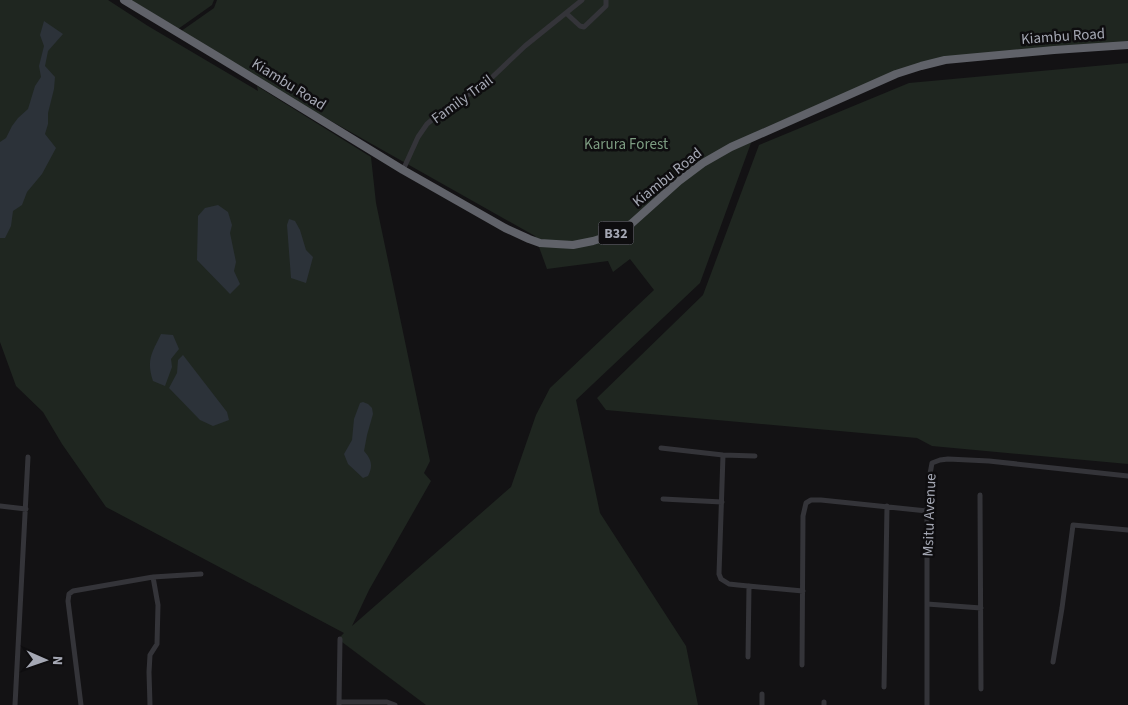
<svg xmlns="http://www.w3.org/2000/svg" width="1128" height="705" font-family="'Source Sans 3',sans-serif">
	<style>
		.green { fill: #1f2620 }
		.water { fill: #2c3239 }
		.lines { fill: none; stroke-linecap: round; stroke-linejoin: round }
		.minor { stroke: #343439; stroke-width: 5 }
		.highway { stroke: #606269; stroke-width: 8 }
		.labels { text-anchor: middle; stroke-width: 5; stroke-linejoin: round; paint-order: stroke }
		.shield { fill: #0e0d0f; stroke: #787a82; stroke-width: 1 }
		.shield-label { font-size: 14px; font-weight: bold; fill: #a5a8b4 }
		.street-label { font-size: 15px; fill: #a5a8b4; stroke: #0e0d0f }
		.park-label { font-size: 15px; fill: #7d9d82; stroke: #0e0d0f }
	</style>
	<rect width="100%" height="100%" fill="#131214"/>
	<path class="green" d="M0,0H108L148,26L258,91L257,86L371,157L376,203L430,461L424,473L431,481L369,590L352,626L511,487L536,415L550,388L654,290L630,259L613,272L608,261L547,269L535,236L177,34L214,8L217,0H1128V46L955,60L905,68L755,132L700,283L576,400L600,513L686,646L698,705H426L338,639L344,633L106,507L62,444L43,412L16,386L0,342Z
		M131,0H214L212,5L178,29Z
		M1128,63V464L932,446L917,438L606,410L597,398L703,295L759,145L909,83Z"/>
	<path class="water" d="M44,21L63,34L48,51L45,66L55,77L54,89L48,113V124L45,134L56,148L42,174L27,192L22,205L13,211L11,226L5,238H0V142L6,138L12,126L18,118L28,109L35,86L41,77L39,66L44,46L40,35Z
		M218,205L228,212L232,225L230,233L236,262L234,271L240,284L230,294L197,260L198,216L205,208Z
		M289,219L295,221L300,230L306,250L313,257L306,283L291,278L287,225Z
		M161,334L173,335L179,349L171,359L172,367L165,386L153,381C146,360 152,353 161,334Z
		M183,355L227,412L229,420L213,426L200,420L169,388L177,373L178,360Z
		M363,402L368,404L372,408L373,414L367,435L364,451C372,460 373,466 368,476L363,478L348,464L344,454L352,440L354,419L360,403Z"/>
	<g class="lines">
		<path class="minor" d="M566,13L580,26L584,27L606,6V0
			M403,170L418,137L427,124L446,108L484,85L525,46L582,0
			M661,448L723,455L755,456
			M723,455L719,574L721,579L729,584L738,585L803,591
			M980,495L981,689
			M663,499L722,502
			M0,506L26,509
			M927,604L981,608
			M748,657L749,586
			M1053,662L1062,608L1073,525L1128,530
			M802,665L803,516L806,503L811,500H821L927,511
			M884,687L887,506
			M339,702H387L395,705
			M15,705L28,457
			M81,705L68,601L69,594L73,591L153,577L201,574
			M150,705L149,672L150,655L157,644L158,605L153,577
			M339,705L340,639
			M762,705V694
			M824,705V702
			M927,705V511L930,474L932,463L940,460L948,459L989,461L1128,476"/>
		<path class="highway" d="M124,0L220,58L403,170L505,228L529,239L540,243L556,244L573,245L593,241L615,234L631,224L679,181L703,163L731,147L896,74L921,66L945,60L1054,50L1128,45"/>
	</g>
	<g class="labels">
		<rect class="shield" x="598.5" y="221.5" width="35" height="23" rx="4"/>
		<g class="shield-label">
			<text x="616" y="238">B32</text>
		</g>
		<g class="street-label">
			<text transform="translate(1063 36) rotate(-4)" y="5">Kiambu Road</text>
			<text transform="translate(289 84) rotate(32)" y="5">Kiambu Road</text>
			<text transform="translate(462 99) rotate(-36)" y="5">Family Trail</text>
			<text transform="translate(667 177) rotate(-39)" y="5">Kiambu Road</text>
			<text transform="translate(929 515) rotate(-88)" y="5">Msitu Avenue</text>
		</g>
		<g class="park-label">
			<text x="626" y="149">Karura Forest</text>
		</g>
	</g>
	<g transform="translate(45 660) rotate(92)" stroke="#0e0d0f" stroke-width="4" paint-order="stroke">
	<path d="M0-4L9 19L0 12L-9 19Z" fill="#a5a8b4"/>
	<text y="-8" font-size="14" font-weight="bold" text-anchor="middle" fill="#a5a8b4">N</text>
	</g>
</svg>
